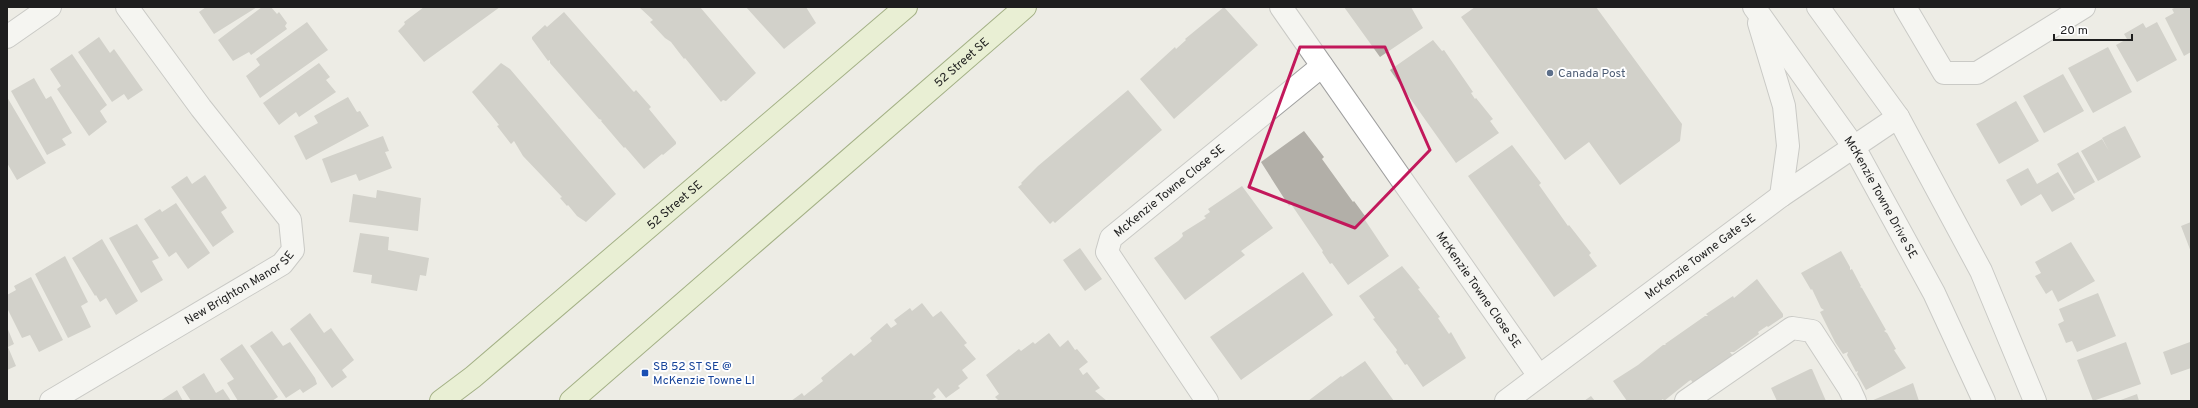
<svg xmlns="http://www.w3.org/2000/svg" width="2198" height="408" font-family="Overpass,sans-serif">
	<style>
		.building { fill: #b2afa8 }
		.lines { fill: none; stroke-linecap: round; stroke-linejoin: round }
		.minor-casing { stroke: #9f9f9f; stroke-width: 24 }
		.tertiary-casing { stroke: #9f9f9f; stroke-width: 24 }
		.secondary-casing { stroke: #4c6812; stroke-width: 24 }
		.minor { stroke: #fff; stroke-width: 22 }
		.tertiary { stroke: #fff; stroke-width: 22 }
		.secondary { stroke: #e4f2bf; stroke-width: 22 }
		.marked { fill: none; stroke: #c2185b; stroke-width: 3; stroke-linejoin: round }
		.service-dot { fill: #5c6f8a; stroke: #fff; stroke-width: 1.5 }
		.transit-dot { fill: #1a4fb4; stroke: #fff; stroke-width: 1.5 }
		.labels { text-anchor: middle; stroke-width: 4; stroke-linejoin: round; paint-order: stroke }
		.street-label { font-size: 12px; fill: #1e1e1e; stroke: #fff }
		.service-label { font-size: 12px; fill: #4e5e75; stroke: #fff; text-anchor: start }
		.transit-label { font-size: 12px; fill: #164399; stroke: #fff; text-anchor: start }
	</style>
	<rect width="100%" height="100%" fill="#edece5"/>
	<path class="building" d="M206,7H257L214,34L199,12Z
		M262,7H271L277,14L279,12L287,23L285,26L287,29L251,55L249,52L233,61L218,40Z
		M424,7H500L424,62L398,31L405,24L404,22Z
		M639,7H700L756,73L726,101L723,100L721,102L685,58L684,59L671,42L665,38L650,22L653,20Z
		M746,7H806L816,23L784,49Z
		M1224,7L1258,45L1174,119L1140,79L1175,47L1176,49L1186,40L1185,39Z
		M1344,7H1411L1423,28L1380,57Z
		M1475,7H1596L1682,124L1680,141L1620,185L1589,142L1565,160L1461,17Z
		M2176,7H2191V52L2184,56L2165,18L2174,13L2172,9Z
		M564,12L632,90L634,92L636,90L651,107L649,109L676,142V144L663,155L662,154L644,169L625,147L624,148L601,121L602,120L599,119L550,63V60L548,61L532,39V37L545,25L547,27Z
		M307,22L328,50L260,98L246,76L260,65L256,59Z
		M2157,22L2177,60L2137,82L2116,45L2127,39L2124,34L2143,23L2146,28Z
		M99,37L110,53L114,49L143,90L128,100L124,94L112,102L78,52Z
		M1433,40L1442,51L1444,50L1473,92L1471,93L1475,99L1476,98L1493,119L1490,121L1499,133L1456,163L1390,70Z
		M2108,47L2132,92L2093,113L2068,68Z
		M72,54L107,105L100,111L107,122L89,136L57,89L61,86L50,69Z
		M319,63L330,77L326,80L336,92L299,117L296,112L279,125L263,103Z
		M501,63L510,69L616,194L586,222L577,216L568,205L567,206L560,198L562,197L523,156L514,141L511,144L497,126L499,125L491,115L472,92Z
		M2063,74L2084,111L2044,133L2023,96Z
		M34,78L46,99L51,96L72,133L62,139L66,145L47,155L11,91Z
		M1128,90L1162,130L1055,223L1053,221L1050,224L1018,187L1022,184L1021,183L1038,166Z
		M7,97L46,163L17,180L7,163Z
		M348,97L357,112L360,111L369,126L306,160L294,136L318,123L314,116Z
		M2016,101L2039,141L1999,164L1976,124Z
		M2125,126L2141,157L2098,181L2081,151L2102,139L2109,151L2102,138Z
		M1304,131L1324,157L1322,159L1353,202L1354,201L1365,216L1363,217L1389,256L1348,285L1332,263L1330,264L1322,252L1323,251L1291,204L1289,206L1261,162Z
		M383,136L389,151L385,152L392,168L359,181L356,174L331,183L322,159Z
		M1512,145L1541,183L1539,185L1568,226L1569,225L1591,253L1589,255L1597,266L1554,297L1468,176Z
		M2078,152L2095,182L2074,194L2057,164Z
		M2028,168L2037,184L2058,172L2075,199L2052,212L2041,194L2021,206L2006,180Z
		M205,175L227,208L221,212L234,232L213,247L171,187L187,176L192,184Z
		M1242,186L1273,228L1241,251L1245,255L1185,300L1154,258L1178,241L1183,236L1182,233L1206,218L1204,216L1210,212L1208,209Z
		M377,190L421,198L418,231L349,222L353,194L376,198Z
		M176,203L210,253L188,269L176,252L169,257L144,219L160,209L162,212Z
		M2191,222V252L2181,226Z
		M137,224L159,258L152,261L163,280L141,293L109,238Z
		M360,233L389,237L388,250L429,258L426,276L420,275L417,291L371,283L372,275L353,272Z
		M102,239L138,301L116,315L106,298L100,302L96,295L95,296L72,258Z
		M2071,242L2095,281L2058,302L2052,290L2046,294L2035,276L2041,273L2035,262Z
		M1080,248L1102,279L1085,291L1063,260Z
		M1841,251L1850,267V270L1852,269L1861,286L1860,287L1862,288L1886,330L1884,331L1887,333L1896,349L1894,350L1906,368L1866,390L1857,374L1858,371L1856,372L1847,355L1848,352L1843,354L1835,342L1820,312L1824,310L1821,308L1812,289L1811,290L1801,273Z
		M65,256L88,302L81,306L91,327L68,338L35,274Z
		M1402,266L1420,288L1418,289L1440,317L1438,318L1449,334L1451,332L1466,358L1423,387L1407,364L1405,365L1396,352L1397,350L1373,319L1375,318L1359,296Z
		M1303,272L1333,315L1241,380L1210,337Z
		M31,277L63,340L39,352L30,335L22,338L7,308V295L16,290L14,286Z
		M1757,279L1783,314V317L1768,327L1767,326L1758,332L1759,334L1734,352H1730L1733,356L1693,383L1691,380L1689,381L1664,401L1663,399L1660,401H1627L1613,381L1638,365L1663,345H1666L1665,344L1705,316H1708L1706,314L1733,296L1734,298Z
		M2098,293L2116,336L2077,352L2072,341L2066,343L2058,324L2064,321L2059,309Z
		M922,303L933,317L941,311L967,343L964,345L976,359L962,370L968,378L958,386L960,388L946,398L938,388L933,393L936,397L930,401H791L802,393L804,396L823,381L821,378L851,353L854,356L872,341L870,338L887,323L891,328L897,324L894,320L910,308L912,311Z
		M310,313L324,333L331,328L354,360L342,370L347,377L332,388L290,329Z
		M7,327L14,344L8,347L16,366L7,370Z
		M272,331L283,346L290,342L315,378L317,384L303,393L300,389L286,398L250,346Z
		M1049,333L1060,347L1068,340L1075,350L1077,349L1088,362L1079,369L1083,375L1087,372L1100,388L1095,391L1107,401H999L995,397L999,394L986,375L1019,349L1021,351L1033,342L1035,344Z
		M2126,342L2141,384L2093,401L2077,360Z
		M2190,342L2191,368L2171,375L2163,352Z
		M242,344L278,397L272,401H238L227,383L234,379L220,359Z
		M1365,361L1394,401H1308L1341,376L1342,377Z
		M1810,369H1812L1826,401H1777L1771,388Z
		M204,373L216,393L223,389L231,401H191L182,387Z
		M1913,383L1919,401H1871Z
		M177,390L183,401H160Z
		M2137,394L2139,401H2118Z
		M1591,396L1595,401H1584Z"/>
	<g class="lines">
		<g class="minor-casing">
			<g id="minor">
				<path id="s1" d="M1281,7L1539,376"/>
				<path d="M1905,7L1944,73H1977L2084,7"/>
				<path d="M7,37L50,7"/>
				<path id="s2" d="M51,401L282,264L293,250L290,220L201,108L127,7"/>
				<path id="s3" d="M1207,401L1107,252L1111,238L1322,66"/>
				<path id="s4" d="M1506,401L1781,196L1898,117"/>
				<path d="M1686,401L1792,328L1812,331L1849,388L1855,401"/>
			</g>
		</g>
		<g class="tertiary-casing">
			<g id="tertiary">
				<path id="s5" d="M1754,7L1854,147L1934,293L1984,401"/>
				<path d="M1818,7L1898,117L1981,271L2035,401"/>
				<path d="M1759,23L1784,106L1788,146L1781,196"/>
			</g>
		</g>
		<g class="secondary-casing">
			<g id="secondary">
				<path id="s6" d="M441,401L473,377L906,7"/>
				<path id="s7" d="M571,401L1025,7"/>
			</g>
		</g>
		<use href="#minor" class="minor"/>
		<use href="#tertiary" class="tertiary"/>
		<use href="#secondary" class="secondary"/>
	</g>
	<path d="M0 0H2198V408H0ZM1300,47H1385L1430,150L1355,228L1249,187Z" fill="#edece5" fill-opacity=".55" fill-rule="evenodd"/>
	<path class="marked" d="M1300,47H1385L1430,150L1355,228L1249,187Z"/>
	<circle class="service-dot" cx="1550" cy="73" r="4"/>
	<rect class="transit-dot" x="641" y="369" width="8" height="8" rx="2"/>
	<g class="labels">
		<g class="street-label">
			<text dy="4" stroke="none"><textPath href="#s7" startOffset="517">52 Street SE</textPath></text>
			<text dy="4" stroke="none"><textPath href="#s3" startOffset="269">McKenzie Towne Close SE</textPath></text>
			<text dy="4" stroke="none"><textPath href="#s5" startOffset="229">McKenzie Towne Drive SE</textPath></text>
			<text dy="4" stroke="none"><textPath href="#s6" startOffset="305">52 Street SE</textPath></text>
			<text dy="4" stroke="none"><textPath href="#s4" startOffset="242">McKenzie Towne Gate SE</textPath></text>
			<text dy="4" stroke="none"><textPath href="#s2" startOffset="220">New Brighton Manor SE</textPath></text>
			<text dy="4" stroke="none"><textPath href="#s1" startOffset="345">McKenzie Towne Close SE</textPath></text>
		</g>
		<g class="service-label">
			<text x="1558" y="77">Canada Post</text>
		</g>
		<g class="transit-label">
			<text x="653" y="370">SB 52 ST SE @<tspan x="653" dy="14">McKenzie Towne LI</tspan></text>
		</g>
	</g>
	<rect width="2198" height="408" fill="none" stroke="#1e1e1e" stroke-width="16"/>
	<path d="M2054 34v6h78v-6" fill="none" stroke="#1e1e1e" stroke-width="2"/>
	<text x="2060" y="34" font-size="12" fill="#1e1e1e" stroke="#ffffff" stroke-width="3" paint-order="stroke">20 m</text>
</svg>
